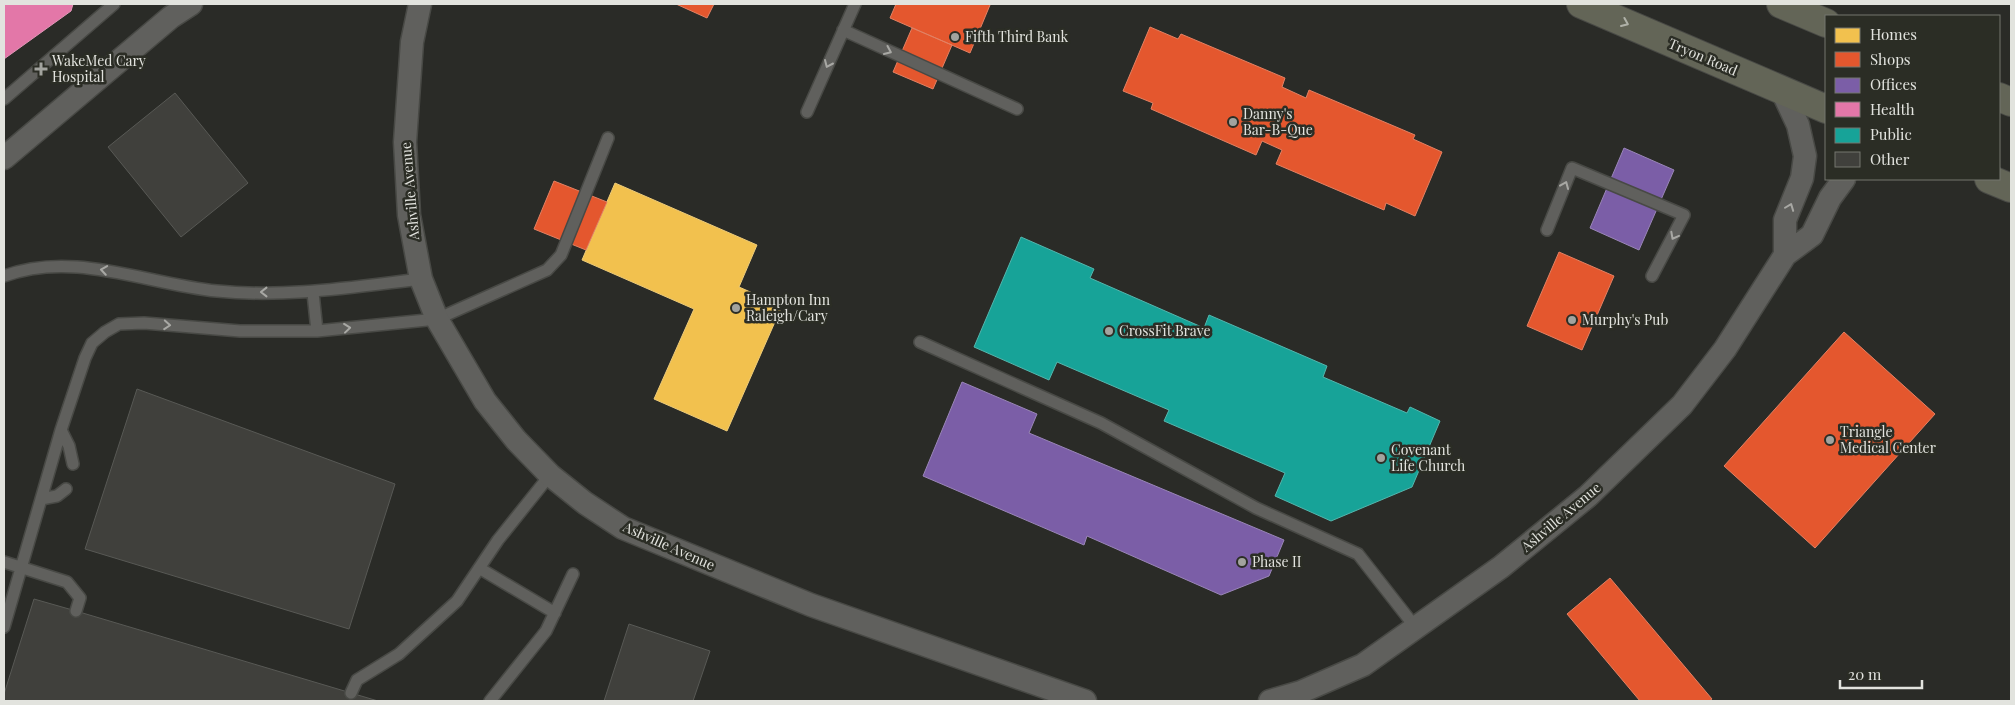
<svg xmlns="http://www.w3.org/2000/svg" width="2015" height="705" font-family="'Playfair Display',serif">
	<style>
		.homes { fill: #f2c14e; stroke: #edcb79 }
		.shops { fill: #e4572e; stroke: #e38163 }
		.offices { fill: #7b5ea7; stroke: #9a86b8 }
		.health { fill: #e377a8; stroke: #e397b8 }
		.public { fill: #17a398; stroke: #54b6ad }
		.building { fill: #40403c; stroke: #585955 }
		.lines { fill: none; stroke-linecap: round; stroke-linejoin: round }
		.service-casing { stroke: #484945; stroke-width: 14 }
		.minor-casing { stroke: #484945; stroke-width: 25 }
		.primary-casing { stroke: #484945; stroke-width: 30 }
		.service { stroke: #60605d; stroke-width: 11 }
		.minor { stroke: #60605d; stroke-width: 22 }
		.primary { stroke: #636557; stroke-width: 28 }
		.oneway { stroke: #afb1a8 }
		.oneway2 { stroke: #a8a8a4 }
		.poi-dot { fill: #a2a39e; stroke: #2b2d25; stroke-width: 2 }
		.labels { text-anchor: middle; stroke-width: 5; stroke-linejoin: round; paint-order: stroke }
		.poi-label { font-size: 14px; fill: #e2e3de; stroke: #2b2d25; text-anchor: start }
		.street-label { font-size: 14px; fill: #e2e3de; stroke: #2b2d25 }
	</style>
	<rect width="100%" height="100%" fill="#2a2b27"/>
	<path class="homes" d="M615,183L757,245L739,287L782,306L727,431L654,399L694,309L582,260Z"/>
	<path class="shops" d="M676,4H714L707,18Z
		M896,4H987L990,5L970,53L890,18Z
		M1150,27L1178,39L1181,34L1285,78L1282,87L1306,98L1309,90L1415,135L1413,139L1442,152L1415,216L1386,203L1384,210L1276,164L1282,150L1262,141L1256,155L1151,109L1153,103L1123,91Z
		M912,28L952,45L933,89L893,72Z
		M554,181L607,202L586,250L534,229Z
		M1559,252L1614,276L1582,350L1527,326Z
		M1844,332L1935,414L1815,548L1724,466Z
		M1610,578L1712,699L1709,701H1640L1567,614Z"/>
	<path class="offices" d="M1624,148L1674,170L1639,250L1590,228Z
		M962,382L1037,414L1029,433L1284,540L1269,576L1221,595L1087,536L1084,545L923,476Z"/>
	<path class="health" d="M4,4H73L71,11L4,59Z"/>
	<path class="public" d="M1021,237L1094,269L1090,278L1204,328L1209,315L1327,366L1323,377L1407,413L1410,407L1440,421L1412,487L1331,521L1275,496L1285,473L1164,421L1169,410L1057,362L1049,380L974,347Z"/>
	<path class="building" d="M175,93L248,183L181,237L108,147Z
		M137,389L395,484L349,629L85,549Z
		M34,599L76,611L378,701H4V694Z
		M629,624L710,651L693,701H604Z"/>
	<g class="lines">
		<g class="service-casing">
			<path id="service" d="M843,30L1017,109
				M4,99L114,4
				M807,112L855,4
				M1547,230L1572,168L1684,215L1652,276
				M4,276C74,250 146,284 217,291C286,298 353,287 421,279
				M313,293L317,331
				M920,342L1101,423L1256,508L1358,554L1416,628
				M61,430L69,446L73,464
				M41,499L57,496L66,489
				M4,562L67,582L80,598L76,611
				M479,568L555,613
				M4,627L61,430L85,358L92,343L105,332L119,324L144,323L240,331H317L437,319L547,270L561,255L608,138
				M351,693L357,680L399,654L457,601L498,540L550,475
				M490,701L546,631L573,574"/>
		</g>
		<g class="minor-casing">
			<path id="minor" d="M420,4L412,42L405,142L409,215L421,279L437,319L485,401L516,440L550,475L585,503L623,528L811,605L1085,701
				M1782,91L1798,125L1805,156L1802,178L1785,220V255
				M4,158L171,17L191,4
				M1270,701L1301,692L1363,665L1501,567L1588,496L1682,405L1725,349L1785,255L1812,235L1830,198L1844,179"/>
		</g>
		<g class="primary-casing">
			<path id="primary" d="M1581,4L1826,109
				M1781,4L1826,23
				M1999,97L2011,102
				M1989,179L2011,188"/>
		</g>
		<use href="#service" class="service"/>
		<use href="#minor" class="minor"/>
		<use href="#primary" class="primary"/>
	</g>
	<defs><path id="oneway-chevron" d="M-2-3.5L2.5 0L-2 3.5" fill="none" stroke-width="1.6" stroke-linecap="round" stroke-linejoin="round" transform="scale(1.25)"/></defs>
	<use class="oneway" href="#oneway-chevron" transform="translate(1625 23) rotate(23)"/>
	<g class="oneway2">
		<use href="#oneway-chevron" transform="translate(888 51) rotate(24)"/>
		<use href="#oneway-chevron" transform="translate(828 64) rotate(114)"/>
		<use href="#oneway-chevron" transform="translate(1565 185) rotate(-67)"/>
		<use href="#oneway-chevron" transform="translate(1790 207) rotate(-69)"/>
		<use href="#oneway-chevron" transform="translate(1674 236) rotate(118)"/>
		<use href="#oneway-chevron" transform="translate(104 270) rotate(-171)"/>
		<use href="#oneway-chevron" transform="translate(264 292) rotate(-180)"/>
		<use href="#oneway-chevron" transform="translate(167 325) rotate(4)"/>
		<use href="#oneway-chevron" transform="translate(347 328) rotate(-6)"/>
	</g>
	<g class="poi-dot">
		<circle cx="955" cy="37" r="5"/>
		<path d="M38.5 61.5h5v5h5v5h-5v5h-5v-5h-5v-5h5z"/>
		<circle cx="1233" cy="122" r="5"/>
		<circle cx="736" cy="308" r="5"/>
		<circle cx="1572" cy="320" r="5"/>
		<circle cx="1109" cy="331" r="5"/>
		<circle cx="1830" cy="440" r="5"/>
		<circle cx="1381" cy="458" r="5"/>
		<circle cx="1242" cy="562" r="5"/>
	</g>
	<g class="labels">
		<g class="poi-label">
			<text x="965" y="42">Fifth Third Bank</text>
			<text x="52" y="66">WakeMed Cary<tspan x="52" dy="16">Hospital</tspan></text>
			<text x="1243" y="119">Danny's<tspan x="1243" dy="16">Bar-B-Que</tspan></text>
			<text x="746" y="305">Hampton Inn<tspan x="746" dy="16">Raleigh/Cary</tspan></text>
			<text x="1582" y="325">Murphy's Pub</text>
			<text x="1119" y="336">CrossFit Brave</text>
			<text x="1840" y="437">Triangle<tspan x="1840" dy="16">Medical Center</tspan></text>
			<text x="1391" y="455">Covenant<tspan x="1391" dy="16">Life Church</tspan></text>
			<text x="1252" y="567">Phase II</text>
		</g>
		<g class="street-label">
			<text transform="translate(1703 57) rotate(23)" y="5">Tryon Road</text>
			<text transform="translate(410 191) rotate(-95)" y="5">Ashville Avenue</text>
			<text transform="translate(1561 517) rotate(-40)" y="5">Ashville Avenue</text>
			<text transform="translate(669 546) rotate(24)" y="5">Ashville Avenue</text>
		</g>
	</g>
	<rect width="2015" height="705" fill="none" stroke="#e2e3de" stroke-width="10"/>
	<rect x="1825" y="15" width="175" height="165" fill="#2b2d25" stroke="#74766f"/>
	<rect x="1835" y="28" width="25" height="15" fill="#f2c14e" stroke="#74766f"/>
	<text x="1870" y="40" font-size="15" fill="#e2e3de">Homes</text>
	<rect x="1835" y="52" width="25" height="15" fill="#e4572e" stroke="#74766f"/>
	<text x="1870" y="65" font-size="15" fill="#e2e3de">Shops</text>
	<rect x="1835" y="78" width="25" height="15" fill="#7b5ea7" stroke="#74766f"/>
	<text x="1870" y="90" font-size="15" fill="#e2e3de">Offices</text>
	<rect x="1835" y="102" width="25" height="15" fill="#e377a8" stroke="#74766f"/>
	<text x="1870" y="115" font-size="15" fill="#e2e3de">Health</text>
	<rect x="1835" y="128" width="25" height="15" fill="#17a398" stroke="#74766f"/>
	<text x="1870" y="140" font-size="15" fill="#e2e3de">Public</text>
	<rect x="1835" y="152" width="25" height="15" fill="#40403c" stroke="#74766f"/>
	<text x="1870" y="165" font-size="15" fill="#e2e3de">Other</text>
	<path d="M1840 680v8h82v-8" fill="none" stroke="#e2e3de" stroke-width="2.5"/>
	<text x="1848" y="680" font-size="15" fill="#e2e3de" stroke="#2b2d25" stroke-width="4" paint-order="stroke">20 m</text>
</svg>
